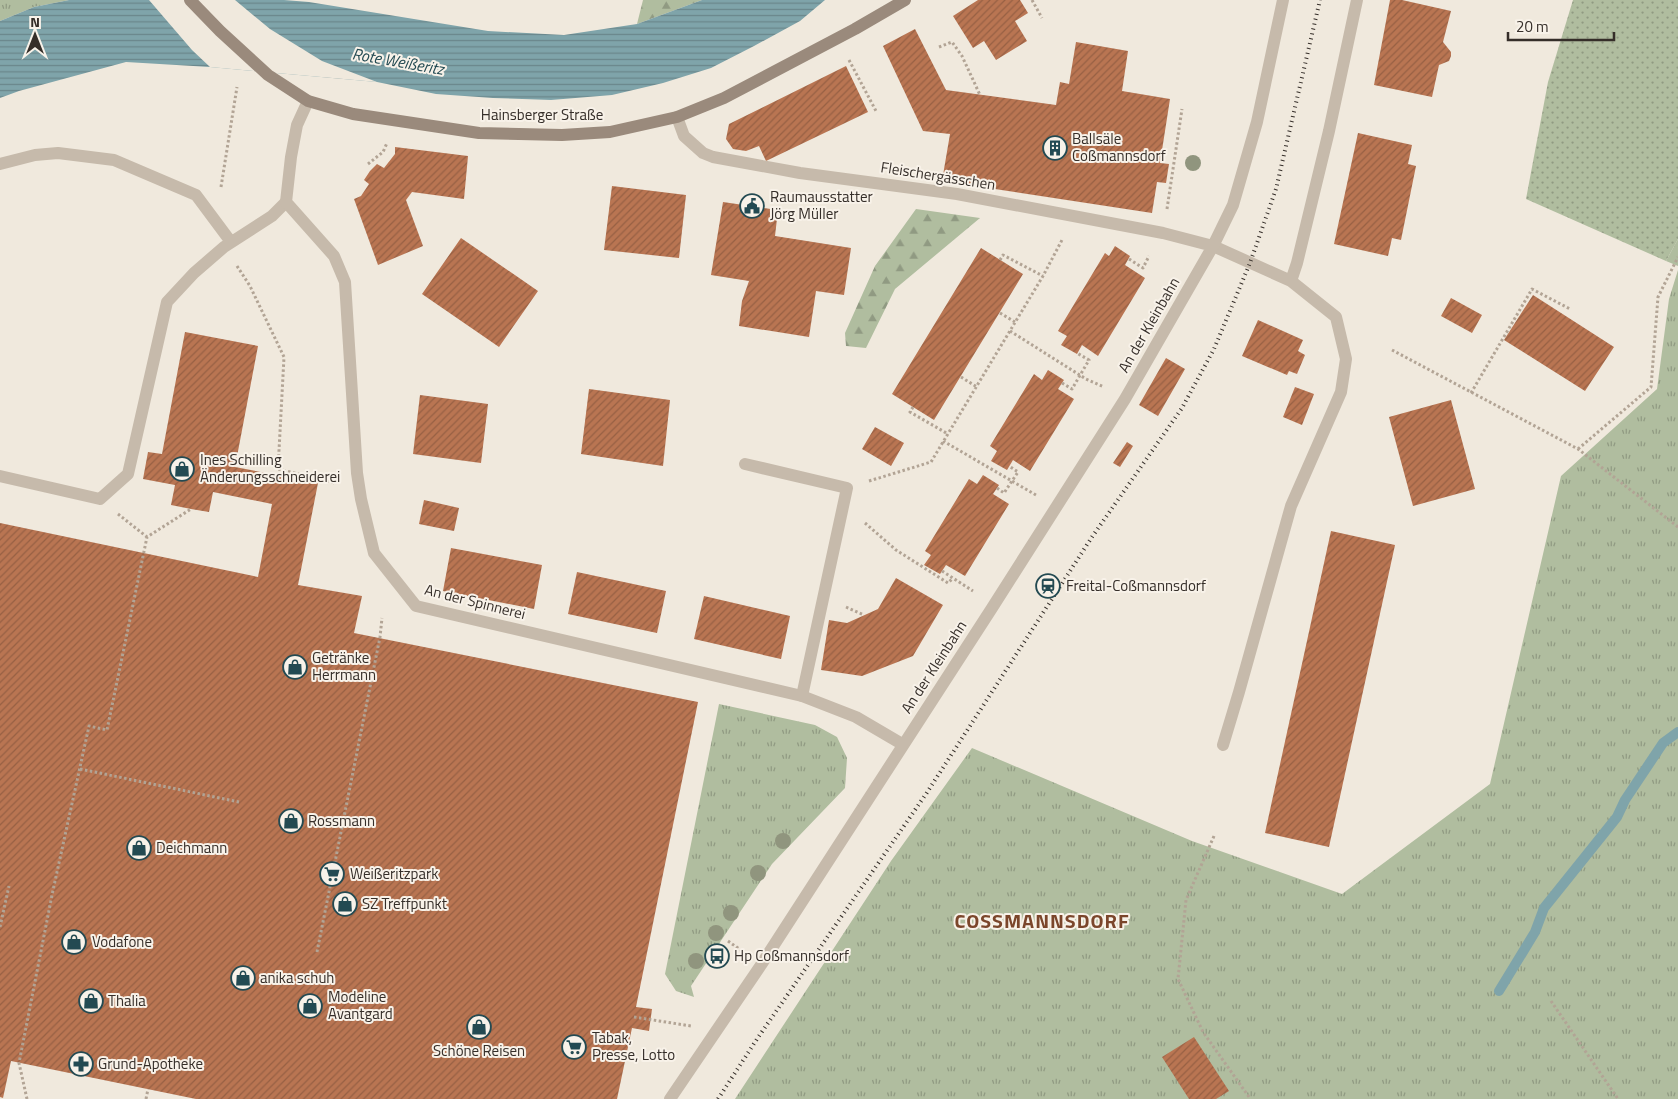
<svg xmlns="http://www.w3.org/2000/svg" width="1678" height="1099" font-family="'Titillium Web',sans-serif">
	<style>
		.grass { fill: url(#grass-tufts) }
		.forest { fill: url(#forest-firs) }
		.park { fill: url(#park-dots) }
		.water { fill: url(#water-rules) }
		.pier { fill: #f0e9dd }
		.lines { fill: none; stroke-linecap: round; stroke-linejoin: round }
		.stream { stroke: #7fa4aa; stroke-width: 10 }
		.building { fill: url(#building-hatch) }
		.path { stroke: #b2a495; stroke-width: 3; stroke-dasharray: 2.5 2.5; stroke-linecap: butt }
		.lane { stroke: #c6baab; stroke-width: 12 }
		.street { stroke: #c6baab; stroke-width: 12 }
		.secondary { stroke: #9a8a7c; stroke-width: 12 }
		.rail { stroke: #352e29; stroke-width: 4; stroke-dasharray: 1 4; stroke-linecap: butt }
		.tree { fill: #90957e }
		.labels { text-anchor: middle; stroke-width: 4; stroke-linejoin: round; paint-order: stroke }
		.street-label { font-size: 15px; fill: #352e29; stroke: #f8f2e9 }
		.poi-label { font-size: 15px; fill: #352e29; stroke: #f8f2e9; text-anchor: start }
		.water-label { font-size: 16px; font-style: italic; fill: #234a52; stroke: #f8f2e9 }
		.district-label { font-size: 20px; font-weight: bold; letter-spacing: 1px; fill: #7b462b; stroke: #f8f2e9 }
	</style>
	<defs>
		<pattern id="grass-tufts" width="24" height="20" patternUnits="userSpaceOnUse" patternTransform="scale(1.25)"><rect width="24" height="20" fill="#b0bd9f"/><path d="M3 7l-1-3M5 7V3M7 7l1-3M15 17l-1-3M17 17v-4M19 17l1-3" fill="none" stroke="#909a82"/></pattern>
		<pattern id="forest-firs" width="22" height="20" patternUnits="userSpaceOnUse" patternTransform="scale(1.25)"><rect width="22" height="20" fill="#b0bd9f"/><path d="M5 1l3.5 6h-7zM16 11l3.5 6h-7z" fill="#909a82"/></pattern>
		<pattern id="park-dots" width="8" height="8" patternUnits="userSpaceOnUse" patternTransform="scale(1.25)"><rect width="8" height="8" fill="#b0bd9f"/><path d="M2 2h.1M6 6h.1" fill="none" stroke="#909a82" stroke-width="1.8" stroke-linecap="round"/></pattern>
		<pattern id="water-rules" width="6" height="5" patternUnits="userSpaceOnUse" patternTransform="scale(1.25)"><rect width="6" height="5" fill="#7fa4aa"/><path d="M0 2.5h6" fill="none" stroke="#69868a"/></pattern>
		<pattern id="building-hatch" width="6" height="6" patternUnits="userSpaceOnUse" patternTransform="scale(1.25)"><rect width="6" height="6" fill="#b97552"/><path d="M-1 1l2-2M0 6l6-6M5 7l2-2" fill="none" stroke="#976044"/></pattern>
	</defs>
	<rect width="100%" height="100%" fill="#f0e9dd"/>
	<path class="grass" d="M0,0H69L34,7L0,21Z
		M1678,239V266L1666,261Z
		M1678,270V1099H735L891,861L972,748L1192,841L1342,894L1490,784L1561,476L1657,389L1669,299Z
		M719,704L815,725L837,737L847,758L845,788L772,864L691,986L694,997L676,991L665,974Z"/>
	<path class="forest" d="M643,0H702L637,24Z
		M916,209L980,218L895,289L866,348L846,346L845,333L875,266Z"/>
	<path class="park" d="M1573,0H1678V239L1666,261L1526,199L1548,82Z"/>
	<path class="water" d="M69,0H284L309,2L488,31L564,35L637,24L702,0H825L800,21L754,46L711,68L663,83L612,95L551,100L493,98L436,94L377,82L210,67L126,62L19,91L0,98V21L34,7Z"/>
	<path class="pier" d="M149,0H235L270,29L322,61L377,82L210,67L192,50Z"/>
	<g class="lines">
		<path class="stream" d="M1499,991L1535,932L1544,908L1617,817L1625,800L1663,743L1678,732"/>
	</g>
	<path class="building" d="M978,0H1020L1028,13L1015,21L1027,41L996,60L984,41L973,48L953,16Z
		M1390,0H1402L1451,11L1443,42L1451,52V56L1449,61L1439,65L1432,97L1374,85Z
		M915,29L946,90L1056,105L1060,82L1069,84L1076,42L1128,51L1122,91L1170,99L1160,163L1169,164L1166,183L1157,182L1152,213L942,181L950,134L923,131L883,46Z
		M846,66L868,112L766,161L759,146L746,151L733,149L726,139L729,124Z
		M1358,133L1412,145L1408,164L1416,166L1401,240L1392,238L1388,256L1334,244Z
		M395,147L468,156L464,199L412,192L406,200L423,246L378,265L354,199L361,196L369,184L364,180L370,171L377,164L384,168L395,154Z
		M612,186L686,195L679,258L604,250Z
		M723,202L778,210L775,236L851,248L844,295L816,291L809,337L739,326L742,301L749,281L711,275Z
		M461,238L538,291L499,347L422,294Z
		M1115,246L1130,256L1125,265L1145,278L1098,356L1082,345L1077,354L1061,345L1067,336L1058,331L1105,253L1109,256Z
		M981,248L1023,274L934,420L892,394Z
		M1533,295L1614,347L1585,391L1504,340Z
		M1451,298L1482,315L1472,333L1441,316Z
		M1258,320L1303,340L1298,351L1305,355L1297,374L1289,371L1287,375L1242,356Z
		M185,332L258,346L235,467L318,483L298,585L362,596L354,633L698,702L636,1007L652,1009L649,1031L632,1028L617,1099H196L11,1061L3,1098L0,1097V523L258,577L272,504L213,492L209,512L191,509L171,505L175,485L143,479L148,452L162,454Z
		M1166,358L1185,369L1158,416L1139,405Z
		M1048,370L1064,380L1058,389L1074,399L1030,471L1013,460L1007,470L991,461L997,451L990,446L1034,374L1042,380Z
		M1295,387L1314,394L1302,425L1283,417Z
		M589,389L670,400L663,466L581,454Z
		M420,395L488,404L481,463L413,454Z
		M1451,400L1475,489L1413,506L1389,417Z
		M875,427L904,443L891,466L862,449Z
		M1127,442L1133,446L1120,467L1113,463Z
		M983,475L999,485L993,494L1009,504L965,576L946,565L940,574L924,565L931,555L925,551L969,479L977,484Z
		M424,500L459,508L454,531L419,524Z
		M1331,531L1395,545L1329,847L1265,833Z
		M451,548L542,565L534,609L443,591Z
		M577,572L666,591L657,633L568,614Z
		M896,578L943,605L913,656L862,676L821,670L829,620L847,623L878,609Z
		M704,596L790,616L781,659L694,639Z
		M1194,1037L1229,1091L1216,1099H1189L1162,1057Z"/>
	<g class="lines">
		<path class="path" d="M1032,0L1042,18
			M939,47L952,42L962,56L980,95
			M849,60L876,111
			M368,164L383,152L387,143
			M221,187L237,87
			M1167,209L1182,109
			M1129,259L1143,268L1149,256
			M1000,260L1003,255L1043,276
			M237,266L250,286L284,357L278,469L335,483
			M1000,313L1015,322
			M1010,331L1086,379L1104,387
			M1392,350L1578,449L1678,527
			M961,377L977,387
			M1062,383L1072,389L1089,360L1077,353
			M1471,393L1532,289L1570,309
			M913,407L910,412L948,434
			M943,441L1036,495
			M1578,449L1651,387L1658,297L1678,257
			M869,481L931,462L1043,276L1062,240
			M997,488L1004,493L1018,472L1009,466
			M118,514L147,537
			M865,523L896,550L948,583L953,578
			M942,571L973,591
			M846,607L864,615
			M80,769L239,802
			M1214,836L1186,900L1178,979L1203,1032L1249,1097
			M0,927L9,886
			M728,941L742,951
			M317,952L380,637L382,618
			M1551,1001L1618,1099
			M634,1017L691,1026
			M27,1099L19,1063L52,895L89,726L107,730L147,537L191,509
			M146,1099L148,1089"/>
		<path class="lane" d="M0,164L35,155L58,153L114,160L196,195L231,242
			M1213,246L1291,281L1336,317L1346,359L1341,392L1291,506L1239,692L1223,745
			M1291,281L1297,263L1329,131L1357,0
			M745,464L847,488L802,696
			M0,476L100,499L128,474L167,302L194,273L224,247L272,216L286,202"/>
		<path class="street" d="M308,101L297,125L291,157L286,202L334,256L345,282L357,473L361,499L374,553L416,606L802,696L856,717L902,744
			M677,117L684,136L703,153L713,157L800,173L957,194L1163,233L1213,246
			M670,1099L761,965L992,608L1125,399L1213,246L1233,205L1257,122L1283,0"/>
		<path class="secondary" d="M190,0L220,31L268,75L308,101L353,114L479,133L562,135L610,132L677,117L724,98L855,29L905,0"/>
		<path class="rail" d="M718,1099L757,1039L926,794L1092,537L1182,408L1214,349L1250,263L1276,189L1320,0"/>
	</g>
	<g class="tree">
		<circle cx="1193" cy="163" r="8"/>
		<circle cx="783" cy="841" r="8"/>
		<circle cx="758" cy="873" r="8"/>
		<circle cx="731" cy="913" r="8"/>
		<circle cx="716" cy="933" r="8"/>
		<circle cx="696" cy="961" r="8"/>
	</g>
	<defs>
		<g id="building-ring" transform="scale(1.25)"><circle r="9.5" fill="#f8f2e9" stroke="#234a52" stroke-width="1.5"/><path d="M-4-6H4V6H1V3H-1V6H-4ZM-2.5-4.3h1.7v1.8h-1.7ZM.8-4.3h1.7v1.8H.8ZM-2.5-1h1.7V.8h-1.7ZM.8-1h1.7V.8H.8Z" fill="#234a52"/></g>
		<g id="civic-ring" transform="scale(1.25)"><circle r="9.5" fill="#f8f2e9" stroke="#234a52" stroke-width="1.5"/><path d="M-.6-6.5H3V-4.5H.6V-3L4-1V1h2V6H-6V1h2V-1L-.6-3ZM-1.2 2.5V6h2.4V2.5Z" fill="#234a52"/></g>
		<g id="shop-ring" transform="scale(1.25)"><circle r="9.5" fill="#f8f2e9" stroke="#234a52" stroke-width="1.5"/><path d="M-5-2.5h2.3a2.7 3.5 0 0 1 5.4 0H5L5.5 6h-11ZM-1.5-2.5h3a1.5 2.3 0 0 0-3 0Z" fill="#234a52"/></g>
		<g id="station-ring" transform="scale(1.25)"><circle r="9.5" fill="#f8f2e9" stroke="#234a52" stroke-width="1.5"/><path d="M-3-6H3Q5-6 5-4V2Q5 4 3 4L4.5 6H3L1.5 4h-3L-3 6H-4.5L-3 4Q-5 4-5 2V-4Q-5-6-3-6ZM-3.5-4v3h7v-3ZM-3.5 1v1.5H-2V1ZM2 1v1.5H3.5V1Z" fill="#234a52"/></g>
		<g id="supermarket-ring" transform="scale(1.25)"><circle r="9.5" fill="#f8f2e9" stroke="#234a52" stroke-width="1.5"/><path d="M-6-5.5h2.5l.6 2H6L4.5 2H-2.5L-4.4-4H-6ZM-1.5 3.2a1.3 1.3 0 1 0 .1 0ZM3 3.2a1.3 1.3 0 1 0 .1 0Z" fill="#234a52"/></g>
		<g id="bus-ring" transform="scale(1.25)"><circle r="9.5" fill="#f8f2e9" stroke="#234a52" stroke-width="1.5"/><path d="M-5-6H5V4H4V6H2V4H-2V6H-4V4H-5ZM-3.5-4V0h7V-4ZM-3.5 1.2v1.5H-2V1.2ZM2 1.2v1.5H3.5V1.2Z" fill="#234a52"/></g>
		<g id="pharmacy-ring" transform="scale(1.25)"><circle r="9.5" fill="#f8f2e9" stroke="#234a52" stroke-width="1.5"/><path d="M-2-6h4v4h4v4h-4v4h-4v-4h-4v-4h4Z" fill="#234a52"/></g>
	</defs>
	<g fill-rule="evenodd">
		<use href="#building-ring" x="1055" y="148"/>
		<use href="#civic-ring" x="752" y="206"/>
		<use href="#shop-ring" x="182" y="469"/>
		<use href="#station-ring" x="1048" y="586"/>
		<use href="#shop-ring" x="295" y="667"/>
		<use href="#shop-ring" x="291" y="821"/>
		<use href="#shop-ring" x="139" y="848"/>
		<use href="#supermarket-ring" x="332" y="874"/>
		<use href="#shop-ring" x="345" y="904"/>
		<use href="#shop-ring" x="74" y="942"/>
		<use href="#bus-ring" x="717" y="956"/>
		<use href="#shop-ring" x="243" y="978"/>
		<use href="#shop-ring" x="91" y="1001"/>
		<use href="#shop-ring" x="310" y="1006"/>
		<use href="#shop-ring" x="479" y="1027"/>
		<use href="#supermarket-ring" x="574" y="1047"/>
		<use href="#pharmacy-ring" x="81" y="1064"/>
	</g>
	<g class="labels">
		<g class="street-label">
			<text x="542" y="120">Hainsberger Straße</text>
			<text transform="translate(938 176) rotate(9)" y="5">Fleischergässchen</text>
			<text transform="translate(1149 325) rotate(-60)" y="5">An der Kleinbahn</text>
			<text transform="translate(475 602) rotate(14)" y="5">An der Spinnerei</text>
			<text transform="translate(934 667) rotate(-57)" y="5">An der Kleinbahn</text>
		</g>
		<g class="poi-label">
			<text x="1072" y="144">Ballsäle<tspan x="1072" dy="17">Coßmannsdorf</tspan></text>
			<text x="770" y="202">Raumausstatter<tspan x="770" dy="17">Jörg Müller</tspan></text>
			<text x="200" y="465">Ines Schilling<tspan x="200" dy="17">Änderungsschneiderei</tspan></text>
			<text x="1066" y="591">Freital-Coßmannsdorf</text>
			<text x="312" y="663">Getränke<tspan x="312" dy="17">Herrmann</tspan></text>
			<text x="308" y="826">Rossmann</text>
			<text x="156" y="853">Deichmann</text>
			<text x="350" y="879">Weißeritzpark</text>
			<text x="362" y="909">SZ Treffpunkt</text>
			<text x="92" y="947">Vodafone</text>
			<text x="734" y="961">Hp Coßmannsdorf</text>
			<text x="260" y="983">anika schuh</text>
			<text x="328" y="1002">Modeline<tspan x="328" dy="17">Avantgard</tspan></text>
			<text x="108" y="1006">Thalia</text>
			<text x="592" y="1043">Tabak,<tspan x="592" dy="17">Presse, Lotto</tspan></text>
			<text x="479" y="1056" text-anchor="middle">Schöne Reisen</text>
			<text x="98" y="1069">Grund-Apotheke</text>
		</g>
		<g class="water-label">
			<text transform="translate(398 61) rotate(10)" y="6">Rote Weißeritz</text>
		</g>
		<g class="district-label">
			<text x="1042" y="928">COSSMANNSDORF</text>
		</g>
	</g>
	<g transform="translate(35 35)" stroke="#f8f2e9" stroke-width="4" paint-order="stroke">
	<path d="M0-4L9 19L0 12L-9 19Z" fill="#352e29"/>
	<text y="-8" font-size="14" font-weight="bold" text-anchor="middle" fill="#352e29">N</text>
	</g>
	<path d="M1508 32v8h106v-8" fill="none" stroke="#352e29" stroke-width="2.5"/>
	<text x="1516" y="32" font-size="15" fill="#352e29" stroke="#f8f2e9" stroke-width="4" paint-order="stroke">20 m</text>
</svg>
